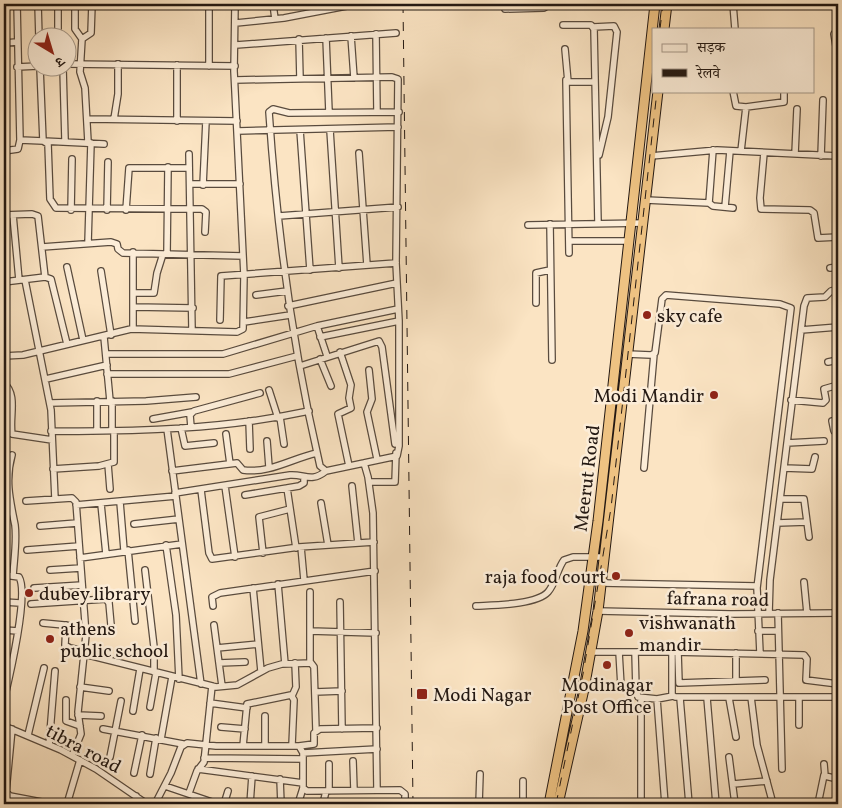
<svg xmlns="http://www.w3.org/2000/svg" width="842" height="808" font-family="Vollkorn,'Noto Serif Devanagari',serif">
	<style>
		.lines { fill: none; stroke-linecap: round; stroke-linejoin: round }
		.minor-casing { stroke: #594b3e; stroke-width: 8 }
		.highway-casing { stroke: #231812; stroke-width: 11 }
		.minor { stroke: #fcedd8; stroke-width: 5.5 }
		.highway { stroke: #eec282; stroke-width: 9 }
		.rail { stroke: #231812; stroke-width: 1; stroke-dasharray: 9 9; stroke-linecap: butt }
		.poi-dot { fill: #8f2418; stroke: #fcedd8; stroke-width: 2 }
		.labels { text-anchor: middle; stroke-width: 5; stroke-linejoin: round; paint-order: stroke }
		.poi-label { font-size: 19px; fill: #231812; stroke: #fcedd8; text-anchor: start }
		.street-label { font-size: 19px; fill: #231812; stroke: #fcedd8 }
	</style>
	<rect width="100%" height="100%" fill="#fbe4c3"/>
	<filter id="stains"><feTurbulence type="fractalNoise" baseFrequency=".004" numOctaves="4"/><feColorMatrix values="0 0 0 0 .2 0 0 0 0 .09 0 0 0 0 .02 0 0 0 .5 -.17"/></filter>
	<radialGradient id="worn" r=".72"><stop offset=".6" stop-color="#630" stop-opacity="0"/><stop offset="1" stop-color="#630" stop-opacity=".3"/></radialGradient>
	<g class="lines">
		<g class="minor-casing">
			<path id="minor" d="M38,4L39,38
				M58,4V38
				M75,4V29L82,39
				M209,4V66
				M273,4L275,19
				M314,4L315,12
				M733,4L735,29
				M505,9L544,8L550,4
				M236,23L284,18L357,4
				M563,25H591L594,29L598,223
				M593,27L614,26L617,32L608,117L599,155
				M838,29L834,34L838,58
				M376,34L377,112
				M351,36L354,78
				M326,38L329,112
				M299,39L300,79
				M4,43L17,42
				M236,45L396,33
				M565,49L568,82H595
				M68,64L235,66
				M17,67L38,66
				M40,68L43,141L104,144
				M63,68L65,140
				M235,80L392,77L398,79L396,263L399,321V446L397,456L364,463
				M566,80L569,253
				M733,91L736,106L746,107
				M87,119L237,121
				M114,119L118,94V64
				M177,121V65
				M300,130L310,270
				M330,130L339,268
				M238,131L398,127
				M20,140L43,141L48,144L50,199L56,208L202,209L206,212L205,232
				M88,142L85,88L80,72L82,39L91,33L92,4
				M713,150L709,203L713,206L733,208
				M4,151L18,149L20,140L17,4
				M741,151L746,107L784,102V91
				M359,153L367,265
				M764,153L760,198L761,209L810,210L814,213L818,238L838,237
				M189,154L192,330
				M795,154L797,109
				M651,156L717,150L838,156
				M821,156L823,100
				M190,184H240
				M203,185L206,121
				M646,200L709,203
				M725,207L730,151
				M71,210L72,159
				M107,210L108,162
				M126,210L129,168H189
				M4,215L32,214L38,216L45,277
				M13,215L19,280
				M279,216L398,207
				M550,224L552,360
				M528,225L644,223
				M569,241H630
				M88,243L91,143
				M42,247L111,242L117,244L118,249L123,253L243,256
				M167,254L168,167
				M67,267L83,340
				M830,268L838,267
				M101,271L111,335
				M25,280L51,410L55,499
				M4,282L45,277L51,279L67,344
				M133,293H154L157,273L163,254
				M256,295L287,291
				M536,303V273L550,270
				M288,306L397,283
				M133,307L193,308
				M220,320L221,276L396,263
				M244,322L290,315
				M317,326L327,356
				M133,329V252
				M801,330L838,327
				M104,337L110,401
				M320,337L399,321
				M340,352L351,385L349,398L351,408L338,414L349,466
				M106,354H223L317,326L398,309
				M627,354L651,355L655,353L662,299L666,295L780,304L791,308L757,588L760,653
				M4,356L23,355L131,329L237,332L243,329L244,275L234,71L235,4
				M320,359L331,386
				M828,362L838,360
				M300,366L379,341L382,347L395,444
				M4,370L6,356
				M369,370L372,399L367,412L377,459
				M107,374H229L297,356
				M46,379L107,365
				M4,383C18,395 9,417 12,434L52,440
				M269,390L278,418
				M791,400L823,403L826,400L824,389L838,385
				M112,401V431
				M50,403L146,401L196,397
				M280,417L284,444
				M153,419L192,412
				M249,421L250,449
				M832,421L834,431L838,432
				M4,426H11
				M191,427L190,415L194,411L260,393
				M181,428L185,446L214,443
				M167,429L201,684
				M51,431C137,432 225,429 309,411
				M97,431V401
				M226,434L230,464
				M267,441L269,467
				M787,443L824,441
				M12,455C5,480 10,500 15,525C17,541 14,560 13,576
				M108,464L110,489
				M644,468L654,354
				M784,468L812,469L815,457
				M53,469L99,466L114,462V431
				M172,471L237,463L243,470C269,474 293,458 317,453
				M369,482H395L396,453
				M225,486L235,557
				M352,486L358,543
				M287,488L296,548
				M201,490L209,553L212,559L299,547L374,542
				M175,493L290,475C305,474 311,483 326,471
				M245,495L299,486L304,483V479
				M780,499H804L809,537
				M26,501L72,498L76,502L86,635L78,712L81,734L72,756
				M120,502L124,550
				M321,503L328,545
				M101,504L106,554
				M76,505L176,496
				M777,523L807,522
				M134,524L179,519
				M40,526L77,523
				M166,545L176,615L179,679
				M301,547L304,580
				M27,550L79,546
				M128,550L135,621
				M263,553L259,517L290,509
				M80,558L182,544
				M50,570L81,568
				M145,570L154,647V672
				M4,575L19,577C29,593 9,679 4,700
				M804,582L807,613
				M601,583L757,586
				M278,584L285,664
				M34,588L82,585
				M253,588L261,671
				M310,592V662
				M4,602L20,603
				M340,602L342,729
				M31,604L106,599L109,603L111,625
				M213,606L212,597L220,593L375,571
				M476,606C494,605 536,605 548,592C556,583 557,569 564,560L573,557H605
				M598,611L731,614L838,613
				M769,613L770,580L804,306L807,298L825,297L831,291L838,289
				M778,613L782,769
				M43,623L85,627
				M66,625L65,645L70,648L85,651
				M214,625L222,686
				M4,630L18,631
				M310,631L376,633
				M758,631H778
				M217,648L258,644
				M591,652H672V695L675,697H838
				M635,652L636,690L638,697L657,699L673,696
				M672,652L804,655L807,659L806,680L838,684
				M678,652L679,683L765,680
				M84,654L216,687L237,685L268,668L282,664L311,663L314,667L316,731
				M219,663L245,662
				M736,681V653
				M80,687L109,691
				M584,689L621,686L619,652
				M315,692L342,691
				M292,696L296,687L295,663
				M751,697L757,745L773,804
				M680,698L689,804
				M707,698L716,804
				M729,698L736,737
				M799,698V725
				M657,699L665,804
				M66,700V721L80,726
				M210,703L247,708
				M150,707L156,673
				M133,711L140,669
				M78,715L101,716
				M4,726L61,750L96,769L147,804
				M221,727L245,729
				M12,729L6,792L10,796L52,804
				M103,729L183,744
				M28,735L44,668
				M161,739L172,677
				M49,745L55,671
				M265,745V716
				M243,746L247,704L291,695L294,700L292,745
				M299,746L314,744V733L320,729L377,728
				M303,753L377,749
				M110,757L121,701
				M729,757L735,804
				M204,758L303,759
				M353,761L354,790
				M329,764V791
				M824,764L825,776L838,779
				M198,769L303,783
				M134,773L142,735
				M150,774L156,738
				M280,779L281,804
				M733,784L767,781
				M165,786L218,804
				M377,790L373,513L368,477L364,463L326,471L320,466C293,350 277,231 269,112L273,109L289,113L399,112
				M189,793L197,771L204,762L212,686
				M67,804L80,760
				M134,804L136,796
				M155,804L171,773L181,747L187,743L216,746H299L303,753V788L307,791L400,790L405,794V804
				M224,804L228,791
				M250,804L252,776
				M298,804L303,788
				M323,804L326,791
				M479,804L480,774
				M523,804V781
				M641,804V698
				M818,804L824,775"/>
		</g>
		<g class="highway-casing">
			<path id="highway" d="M664,29L667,4
				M549,804L583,631L598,521L655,4
				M558,804L584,689L598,611L658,91"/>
		</g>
		<use href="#minor" class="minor"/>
		<use href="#highway" class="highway"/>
		<path class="rail" d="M403,4L413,804
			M660,29L663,4
			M556,804L583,674L611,508L657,91"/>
	</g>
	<g class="poi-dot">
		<circle cx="647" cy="315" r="5"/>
		<circle cx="714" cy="395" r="5"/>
		<circle cx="616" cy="576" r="5"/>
		<circle cx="29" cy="593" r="5"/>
		<circle cx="629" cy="633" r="5"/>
		<circle cx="50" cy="639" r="5"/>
		<circle cx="607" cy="665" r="5"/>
		<rect x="416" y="688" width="12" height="12" rx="2.5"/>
	</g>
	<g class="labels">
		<g class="poi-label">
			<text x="657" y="322">sky cafe</text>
			<text x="704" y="402" text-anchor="end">Modi Mandir</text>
			<text x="606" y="583" text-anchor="end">raja food court</text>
			<text x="39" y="600">dubey library</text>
			<text x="639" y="629">vishwanath<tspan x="639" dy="22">mandir</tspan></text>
			<text x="60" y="635">athens<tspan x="60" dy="22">public school</tspan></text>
			<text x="607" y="691" text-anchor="middle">Modinagar<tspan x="607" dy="22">Post Office</tspan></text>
			<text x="433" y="701">Modi Nagar</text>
		</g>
		<g class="street-label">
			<text transform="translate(586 478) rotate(-83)" y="7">Meerut Road</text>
			<text transform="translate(718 598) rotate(1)" y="7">fafrana road</text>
			<text transform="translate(84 748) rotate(28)" y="7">tibra road</text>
		</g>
	</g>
	<rect width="842" height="808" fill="none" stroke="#fbe4c3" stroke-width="20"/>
	<rect x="5" y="5" width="832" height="798" fill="none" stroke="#231812" stroke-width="2.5"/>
	<rect x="10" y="10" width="822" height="788" fill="none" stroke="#231812"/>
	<rect x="652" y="28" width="162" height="65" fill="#fcedd8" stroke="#a59889"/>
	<rect x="662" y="44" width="25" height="8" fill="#fcedd8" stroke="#a59889"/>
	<text x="697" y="52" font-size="15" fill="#231812">सड़क</text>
	<rect x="662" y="69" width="25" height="8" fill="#231812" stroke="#a59889"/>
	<text x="697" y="78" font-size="15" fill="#231812">रेलवे</text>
	<g transform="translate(52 52) rotate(142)"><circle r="24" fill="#fcedd8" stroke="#a59889"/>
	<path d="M0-4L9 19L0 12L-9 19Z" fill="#8f2418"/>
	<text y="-8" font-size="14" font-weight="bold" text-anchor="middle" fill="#231812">उ</text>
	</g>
	<rect width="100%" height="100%" filter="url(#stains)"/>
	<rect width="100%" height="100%" fill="url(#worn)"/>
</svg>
